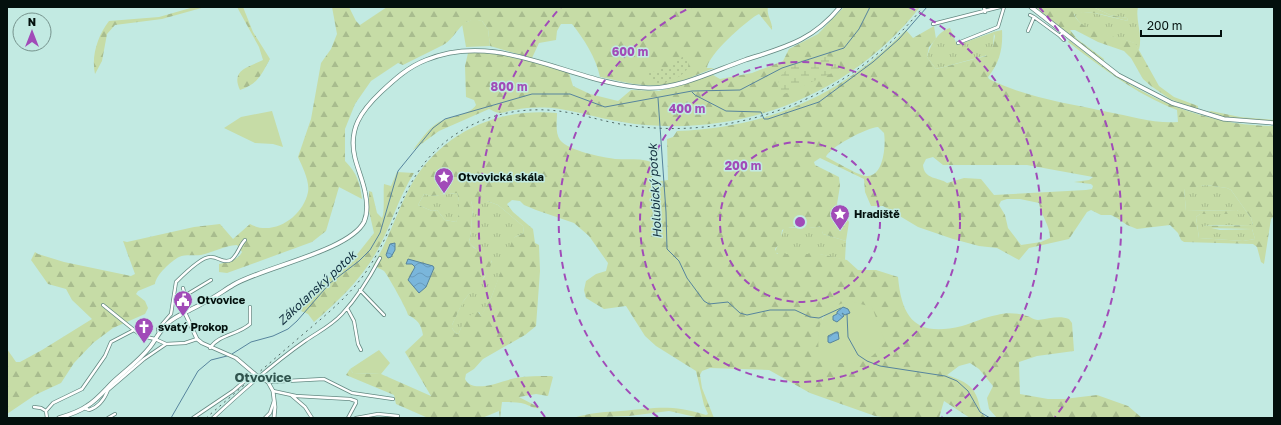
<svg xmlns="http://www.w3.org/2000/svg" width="1281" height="425" font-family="'Golos Text',sans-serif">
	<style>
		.grass { fill: url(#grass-tufts) }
		.forest { fill: url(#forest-firs); fill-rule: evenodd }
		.wetland { fill: url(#wetland-marsh) }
		.park { fill: url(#park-dots) }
		.garden { fill: #c6dca6 }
		.water { fill: url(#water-waves); stroke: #56849d }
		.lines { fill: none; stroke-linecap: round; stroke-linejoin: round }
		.stream { stroke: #56849d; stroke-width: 1 }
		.minor-casing { stroke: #648982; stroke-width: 4 }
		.tertiary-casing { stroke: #648982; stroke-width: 4.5 }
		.secondary-casing { stroke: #648982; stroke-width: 5 }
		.minor { stroke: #fff; stroke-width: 2.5 }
		.tertiary { stroke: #fff; stroke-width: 3 }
		.secondary { stroke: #fff; stroke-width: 3.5 }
		.rail { stroke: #4f6762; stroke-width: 1; stroke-dasharray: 2 4; stroke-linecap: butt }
		.ring { fill: none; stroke: #a14bb8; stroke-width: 2; stroke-dasharray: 7 5 }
		.labels { text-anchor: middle; stroke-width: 3; stroke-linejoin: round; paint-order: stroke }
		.poi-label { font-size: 11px; font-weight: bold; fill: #03100d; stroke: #c2eae2; text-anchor: start }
		.water-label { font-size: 12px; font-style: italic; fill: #102c3c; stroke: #c2eae2 }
		.quarter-label { font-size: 13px; font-weight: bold; fill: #30544e; stroke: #c2eae2 }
		.centre { fill: #a14bb8; stroke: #c2eae2; stroke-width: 2 }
		.ring-label { font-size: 12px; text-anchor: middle; font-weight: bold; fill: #a14bb8; stroke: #c2eae2; stroke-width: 3; stroke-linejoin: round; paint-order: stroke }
	</style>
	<defs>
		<pattern id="grass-tufts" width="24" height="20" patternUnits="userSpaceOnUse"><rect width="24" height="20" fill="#c6dca6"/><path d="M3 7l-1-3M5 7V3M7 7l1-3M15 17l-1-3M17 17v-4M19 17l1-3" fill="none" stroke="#a8bc8e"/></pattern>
		<pattern id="forest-firs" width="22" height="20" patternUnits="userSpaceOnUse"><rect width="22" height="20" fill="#c6dca6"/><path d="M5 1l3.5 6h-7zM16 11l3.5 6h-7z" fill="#a8bc8e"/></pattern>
		<pattern id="wetland-marsh" width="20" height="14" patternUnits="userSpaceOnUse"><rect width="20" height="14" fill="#c6dca6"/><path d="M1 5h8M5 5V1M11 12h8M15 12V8" fill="none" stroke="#a8bc8e"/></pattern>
		<pattern id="park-dots" width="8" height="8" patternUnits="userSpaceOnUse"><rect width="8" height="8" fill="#c6dca6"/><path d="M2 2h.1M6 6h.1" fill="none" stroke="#a8bc8e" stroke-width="1.8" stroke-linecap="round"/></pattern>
		<pattern id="water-waves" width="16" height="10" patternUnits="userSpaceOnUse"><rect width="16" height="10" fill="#7ab6db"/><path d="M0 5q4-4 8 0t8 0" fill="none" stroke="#689bbb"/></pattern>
	</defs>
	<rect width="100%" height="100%" fill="#c2eae2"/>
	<path class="grass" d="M1093,7H1138C1135,20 1143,34 1139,50L1134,43C1116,36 1081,35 1074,13L1083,12L1094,13L1128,21L1127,18L1110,15Z
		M950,28L957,45L994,32L993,46L988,55L936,69L927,57C930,46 938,31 950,28Z
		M1206,185L1227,188L1231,190L1251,218L1253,225H1220L1203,226L1220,230L1252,229L1255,239L1243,241L1199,238L1196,217L1200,214H1242L1237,210L1186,211L1184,188Z
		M457,193C460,201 461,215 456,222L445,220L437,210L432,211L418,205L424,194L431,196Z
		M472,201H487L498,205L523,226L524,233L515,237L491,298L481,317L479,312L461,328L459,333L456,334L452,328V325L462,303L478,282L484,278L492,261C486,255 473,248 469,242C472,231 471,221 473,210C473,207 471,205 472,201Z
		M821,226L823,234L846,241L845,260L819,254L780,255L775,252L784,228H811Z"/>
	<path class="forest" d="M194,7H205L162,19L115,25L107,34L102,61L95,74C91,56 98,35 109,21L159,17Z
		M237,7H243L253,32L270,59C261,75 258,84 240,90C230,69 250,67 263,60L259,47Z
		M332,7H349L356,21L360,25L387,7H768C766,15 773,22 772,30L759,14L757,15C745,22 708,55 707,68H714C698,74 679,84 661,85C640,87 620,81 600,77C596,58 584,39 572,24H561L557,31L556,40L539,43L532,58L490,46L488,29L482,21C459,16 459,36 443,45C430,52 416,58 403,65L398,63L371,81L355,104L345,129V161C357,173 360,183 362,199L339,187L326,231L312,242L227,273L219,272V264C228,262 237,261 242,252L237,245C224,246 214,252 201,255C194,256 186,254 179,257C171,261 156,275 155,284L138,291L136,294L145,301L148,308L145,314L113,328L93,343L74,363L61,383L35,395L7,414V349L16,362H20L42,350L92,319L72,300L66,289L48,284L31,260L35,252L38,254L64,262L131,276L135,274L123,241L127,242L194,227L220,224L233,239L250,224C273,237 303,217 308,192C310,181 302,166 298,157L311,119L321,63L331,49L337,34Z
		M844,7H907L912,10L920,7C855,90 752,134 646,125C616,123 589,114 560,109C545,107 529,107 515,110C510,110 505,113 500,113C496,113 492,110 489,109L439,131L413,150C420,141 427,130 436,124C447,116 469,116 476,105L474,100L466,97L465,66L468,53C502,50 536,63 569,73L573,86L590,94L618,101L631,90L659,91L713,75L720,79L752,73L783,61L789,49L818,34Z
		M1035,7H1093L1110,15L1127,18L1128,21C1111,17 1091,9 1074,14C1081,33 1117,36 1135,43L1159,86L1174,97L1198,106V110L1170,99L1151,86L1143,79L1131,58L1124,51L1098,42L1075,30H1070L1077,39L1104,59L1103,62Z
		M934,26L936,39L929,47L927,57L936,69L986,56L993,46L995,36L993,32L1002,30C1003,48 1000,62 988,77L989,79C1027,98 1067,103 1108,112C1130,116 1155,124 1178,122L1177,110C1136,94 1102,68 1068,42L1069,40C1089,55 1109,72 1131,85C1174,110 1224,126 1274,126V216L1271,219L1264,264L1261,262L1257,247L1253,244L1184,242L1181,240L1178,233L1170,225L1137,229L1127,225L1117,218L1111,215H1101L1091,210L1087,212L1069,239L1029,248L1019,260L997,248L979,246L953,239L918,227L883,206H871L865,192L864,179L820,158L814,162L815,165L839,177L840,186L837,204L849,222L846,241L823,234L820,226C808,231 793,224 782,230L780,243L775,249L777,254H820L847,260L858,270H876L898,277C902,320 917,337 962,326C973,323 984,317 997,315C1006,312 1018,313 1027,316C1031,317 1034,320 1038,320C1049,319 1059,315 1069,319L1072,323L1074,351L1037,356L1019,362L1020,394L1048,399H1064L1097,395L1128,406L1142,418H997L989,409L987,398L993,386L979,369L970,363L959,366L947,375C958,379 971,383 976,395C980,403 979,411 986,418H970L944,401L939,418H889L875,416L810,393L769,370L710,368L702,371L700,375L702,388L714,418H700L669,411L629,416L573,418C589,413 604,412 621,411C657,408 670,404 706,415L708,414L704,405L696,371L656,346L645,336L626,306L604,309L586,298L584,290L586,281L596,274L606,271L608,263L589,236L574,223L536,210L524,205L520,201L512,200L507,204L513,212L533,229L535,243L539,245L540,271L536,326L525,335L483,359L474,369L466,374L465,379C473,395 503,380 516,378C527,376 539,376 551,376L553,377L548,396L536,394L519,397L540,408C533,409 531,406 525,404C518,402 509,402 502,402L500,418L499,411L482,418H428L396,404L394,395L346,375L350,369L353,373L381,374L431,396L405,352L423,335C421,324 418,320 408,315C408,311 387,274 384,271C381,269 376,267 373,266C388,241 396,214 409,189C438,134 497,107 557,113C557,121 555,133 560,140C569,151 602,157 615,159C628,160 640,158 652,162L651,172L654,182L668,180L667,139L673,137L677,131C770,127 840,96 906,30L913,38ZM878,127L884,133C886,144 884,178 866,176C859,176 835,161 826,157C828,148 868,127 878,127ZM933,157L943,165H1027L1093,177L1089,180L1074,182L1091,184L1093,186L1092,189L1086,190L994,195L981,179L964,178L947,183C939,177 924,180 923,165L926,159ZM1206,185L1227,188L1231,190L1251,218L1253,225L1203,226L1204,228L1252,229L1255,239L1243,241L1199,238L1196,217L1200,214H1242V213L1237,210L1186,211L1184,189ZM457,193C460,201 460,215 456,222L445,220L437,210L432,211L418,205L424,194L431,196ZM1007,199H1020L1039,203C1041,216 1050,225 1050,238L1041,242L1021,245L1008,228L1005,215L999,205L1001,201ZM472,201H487L498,205L523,226L524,233L515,237L512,241L491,298L481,316L478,312C467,314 463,323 459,333L456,334L452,328V325C456,317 459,309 463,302C471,289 497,270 491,254L474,248L469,242C472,231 471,221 473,210C473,206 471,205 472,201ZM867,305L822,320L823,316Z
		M1211,111L1240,117L1274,120V122L1226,118L1210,114L1208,112Z
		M397,172L414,173C398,198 391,226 377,251C361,280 338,301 314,322L308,314L301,311L310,292L351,262L374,233L369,211V191L372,192L377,213L382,218C385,212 383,193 384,184L391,186Z"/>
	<path class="wetland" d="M820,56L837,57L840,62L839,70L782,95H778L779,77L796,62Z"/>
	<path class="park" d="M685,55C698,73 671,80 659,85L647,77L649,73L676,64L677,58L678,60Z"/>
	<path class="garden" d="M474,19L482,21L488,29L490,46L466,47L462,24Z
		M272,111L283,147L273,144L255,143L224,128L241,117Z
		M849,301L872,307L885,342C879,349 872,358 864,361C852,365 830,364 819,358C817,329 817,310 849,301Z
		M379,350L390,363L381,374L353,373L350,369Z"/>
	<path class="water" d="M395,243V250L391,257L388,258L386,255L390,244Z
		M408,259L433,266L434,268L426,287L419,293L408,280L415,267L412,264H406Z
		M843,307L848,309L850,313L845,315L842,313L844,316L837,322L833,320V316L837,314V312Z
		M836,332H838L839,339L830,343L828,342V336Z"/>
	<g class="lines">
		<path class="stream" d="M692,92L695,95L726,111L761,112L764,119H768L819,102L873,62L899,39L927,7
			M658,98L666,212L667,249L679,261L687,278L704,301L709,304L728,302L740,313L747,315L770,310H795L810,317L819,318L841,308
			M847,314L848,337L858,355L867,361L880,366L945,376L957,381L968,391L980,412L990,418
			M232,354L251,342L273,336L288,329L297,321L330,283L359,261L370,250L380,233L398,171L433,128L445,119L532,94H570L605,107L692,91L740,90L782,68L844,48L859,29L870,7
			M171,418L198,371L211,360L227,356"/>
		<g class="minor-casing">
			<path id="minor" d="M984,7L985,12
				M1030,15L1034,17
				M933,24L1000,7
				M1028,31L1034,17L1060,36L1063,32
				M1060,36L1064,40
				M958,43L998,27L1004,7
				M183,288L189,311
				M360,290L384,315
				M186,295L211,280
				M103,305L134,330
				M347,308L354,321L358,344L361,350
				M159,333L158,329L171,314L176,282C183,275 201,257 210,257C218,256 222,264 231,260C238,255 239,246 245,240
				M210,348C219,334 238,335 250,324V307
				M268,382L324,379L352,393L393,399
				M106,390H108L144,359L166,344L185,343L197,339
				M273,391L296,396L350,399L356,401V403L348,418
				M291,395L305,407L312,418
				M34,407L41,408L46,411
				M84,408L89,410C99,407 104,400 108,390
				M47,418L46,411L53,403L82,389L105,356L111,342L134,330L142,336L155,339L166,344
				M108,418L115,414
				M193,418L233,391L254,373
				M213,418C242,391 272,364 305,341C318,332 331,326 342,314C357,298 370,277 380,258
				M265,418L270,413L274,401
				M356,418L378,414L398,416"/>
		</g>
		<g class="tertiary-casing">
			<path id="tertiary" d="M185,313L197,339L202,343L236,358L256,375L268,382L273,391L275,407L274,418"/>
		</g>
		<g class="secondary-casing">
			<path id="secondary" d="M1031,7L1118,75L1172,103L1224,119L1274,123
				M59,418C69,415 79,412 87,406C97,400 105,390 113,382C125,371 140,360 150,347C156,339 160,330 168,323C178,314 192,310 203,303C214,298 223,291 233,285C263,267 349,251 364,222C368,213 367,201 365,192C363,181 358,170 355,158C348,129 361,111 381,92C395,79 408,67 426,60C501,29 573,85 648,88C679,89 716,70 745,60C785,47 812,41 840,7"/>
		</g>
		<use href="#minor" class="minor"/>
		<use href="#tertiary" class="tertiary"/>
		<use href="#secondary" class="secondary"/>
		<path class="rail" d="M206,418C235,393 265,367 294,342C317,322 341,304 360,280C402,226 399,165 466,128C493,113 527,107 558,111C583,114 607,123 633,126C744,140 853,95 923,7"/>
	</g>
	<g class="ring">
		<circle cx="800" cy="222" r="80"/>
		<circle cx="800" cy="222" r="160"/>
		<path d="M658 417A241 241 0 0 1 691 7M909 7A241 241 0 0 1 942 417"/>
		<path d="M545 417A321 321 0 0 1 561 7M1039 7A321 321 0 0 1 1055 417"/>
	</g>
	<defs>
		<g id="sight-pin" transform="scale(1)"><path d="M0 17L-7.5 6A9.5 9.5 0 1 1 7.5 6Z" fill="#a14bb8" stroke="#c2eae2"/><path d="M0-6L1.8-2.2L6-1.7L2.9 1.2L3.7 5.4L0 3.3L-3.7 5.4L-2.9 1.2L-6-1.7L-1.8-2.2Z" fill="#fff"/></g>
		<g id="civic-pin" transform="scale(1)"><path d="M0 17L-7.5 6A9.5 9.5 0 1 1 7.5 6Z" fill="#a14bb8" stroke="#c2eae2"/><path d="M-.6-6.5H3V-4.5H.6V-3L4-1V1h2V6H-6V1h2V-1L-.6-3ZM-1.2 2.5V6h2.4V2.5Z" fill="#fff"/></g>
		<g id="church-pin" transform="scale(1)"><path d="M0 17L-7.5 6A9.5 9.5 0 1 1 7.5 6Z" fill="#a14bb8" stroke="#c2eae2"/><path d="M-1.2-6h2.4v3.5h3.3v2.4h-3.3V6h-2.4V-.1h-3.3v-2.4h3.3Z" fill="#fff"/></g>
	</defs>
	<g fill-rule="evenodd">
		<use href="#sight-pin" x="444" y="177"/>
		<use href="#sight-pin" x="840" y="214"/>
		<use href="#civic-pin" x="183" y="300"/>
		<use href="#church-pin" x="144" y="327"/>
	</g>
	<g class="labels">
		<g class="poi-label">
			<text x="458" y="181">Otvovická skála</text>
			<text x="854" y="218">Hradiště</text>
			<text x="197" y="304">Otvovice</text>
			<text x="158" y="331">svatý Prokop</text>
		</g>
		<g class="water-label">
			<text transform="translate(655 191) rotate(-93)" y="4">Holubický potok</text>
			<text transform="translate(317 288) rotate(-43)" y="4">Zákolanský potok</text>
		</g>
		<g class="quarter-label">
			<text x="263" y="382">Otvovice</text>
		</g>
	</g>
	<circle cx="800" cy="222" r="6" class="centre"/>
	<g class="ring-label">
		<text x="630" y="56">600 m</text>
		<text x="509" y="91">800 m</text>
		<text x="687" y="113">400 m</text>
		<text x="743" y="170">200 m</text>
	</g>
	<rect width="1281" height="425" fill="none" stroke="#03100d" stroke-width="16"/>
	<g transform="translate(32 32)"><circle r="19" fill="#c2eae2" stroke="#76938d"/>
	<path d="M0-3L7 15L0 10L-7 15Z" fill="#a14bb8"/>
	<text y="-6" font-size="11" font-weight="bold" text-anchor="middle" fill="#03100d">N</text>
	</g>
	<path d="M1141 30v6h80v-6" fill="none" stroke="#03100d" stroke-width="2"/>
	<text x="1147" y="30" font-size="12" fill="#03100d" stroke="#c2eae2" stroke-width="3" paint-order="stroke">200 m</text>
</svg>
